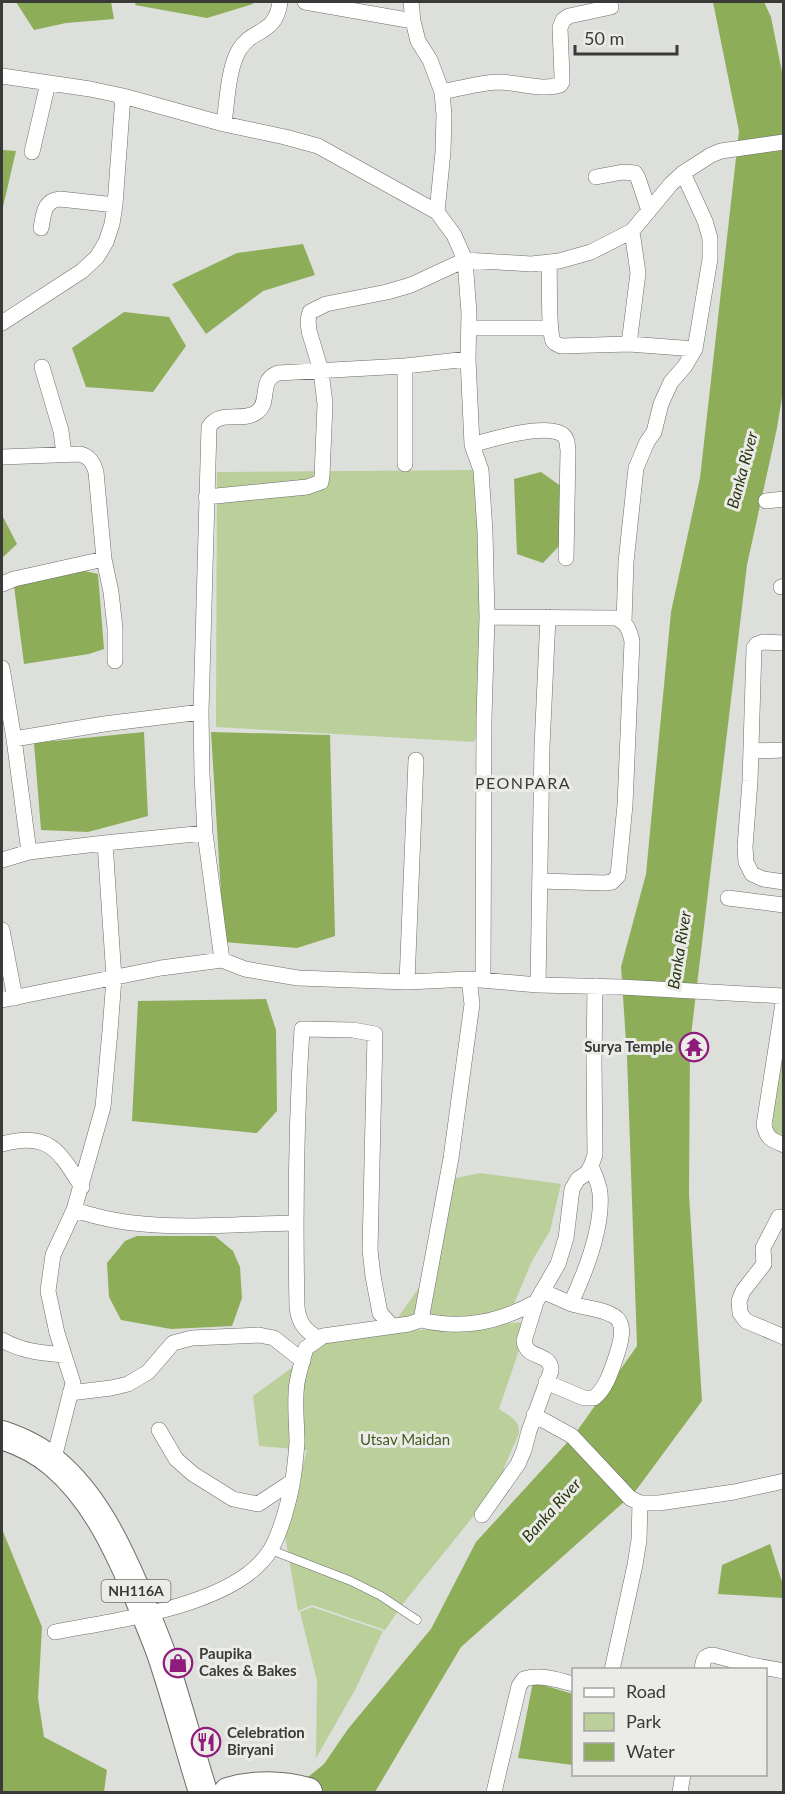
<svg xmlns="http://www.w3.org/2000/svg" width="785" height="1794" font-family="Lato,sans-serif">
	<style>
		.park { fill: #bacf9a }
		.water { fill: #8dad58 }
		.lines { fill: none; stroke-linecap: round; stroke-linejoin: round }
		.lane-casing { stroke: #6c6e6a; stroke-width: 9 }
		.street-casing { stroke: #6c6e6a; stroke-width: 16 }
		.highway-casing { stroke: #6c6e6a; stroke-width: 30 }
		.lane { stroke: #fff; stroke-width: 8 }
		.street { stroke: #fff; stroke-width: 15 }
		.highway { stroke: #fff; stroke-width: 28 }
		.labels { text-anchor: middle; stroke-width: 6; stroke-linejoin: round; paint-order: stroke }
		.shield { fill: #ebece8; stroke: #6f6f6e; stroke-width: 1.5 }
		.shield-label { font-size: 14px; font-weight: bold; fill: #3a3a39 }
		.poi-label { font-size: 15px; font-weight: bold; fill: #3a3a39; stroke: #ebece8; text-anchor: start }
		.park-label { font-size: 15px; fill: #465a1e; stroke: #ebece8 }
		.water-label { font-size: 16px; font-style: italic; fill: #293612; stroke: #ebece8 }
		.neighbourhood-label { font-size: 16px; letter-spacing: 1.5px; fill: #3a3a39; stroke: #ebece8 }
	</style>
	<rect width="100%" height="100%" fill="#dddfdb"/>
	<path class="park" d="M481,470L484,718L474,742L216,727L217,472Z
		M783,1024V1136L774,1133L768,1091Z
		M480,1173L561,1184L550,1231L532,1261L508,1318L392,1326L430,1272L441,1205L456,1178Z
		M524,1322L518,1353L499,1409C509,1416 520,1420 519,1433L504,1468L505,1477L405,1601L385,1630L312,1605L298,1611L285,1536L307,1450L259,1446L253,1396L308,1356L328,1337Z
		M312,1607L383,1631L355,1690L316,1758L317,1681L300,1612Z"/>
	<path class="water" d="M16,2H111L114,19L66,23L34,30Z
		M136,2H253V4L207,18L135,5Z
		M713,2H764L771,17L783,77V391L777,428L747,565L690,1044L689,1194L702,1401L634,1493L461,1647L375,1792H298L308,1777L324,1764L348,1729L431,1629L476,1542L575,1434L637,1346L627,1056L621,967L646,874L671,612L700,478L739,131Z
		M2,150L16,151L2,211Z
		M303,244L315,275L263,291L206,334L172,284L237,253Z
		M124,312L169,317L186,346L153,392L86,387L72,348Z
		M541,472L562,487L559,546L543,563L517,554L514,479Z
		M2,515L17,544L3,557L2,556Z
		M71,568L98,574L104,649L89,654L24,664L14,586Z
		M144,732L148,816L88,832L41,830L34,743Z
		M211,732L330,735L335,936L297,948L224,942Z
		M266,999L276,1030L277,1111L257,1133L132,1121L138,1001Z
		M137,1236H215L233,1251L240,1267L242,1298L232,1326L171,1329L121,1320L109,1297L107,1263L125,1241Z
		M2,1529L42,1627L38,1698L44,1737L107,1770L104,1792H2Z
		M770,1544L783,1585V1598L718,1594L722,1565Z
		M533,1682L573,1694V1765L518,1758Z"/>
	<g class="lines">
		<g class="lane-casing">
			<path id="lane" d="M271,1550L351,1581L381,1596L417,1620"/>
		</g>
		<g class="street-casing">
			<path id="street" d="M305,2L413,21
				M411,2L413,21L418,41L430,60L442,92L444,115L443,152L437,212
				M2,76L90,89L123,96L224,124L285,137L318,146L437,212L454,235L465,260L469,313L468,359L472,445L481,470L485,532L487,617L484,718L483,979
				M442,92C460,88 480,83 498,82C518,82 541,91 560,85L562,82V77L560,28L563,20L569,16L611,7
				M224,124C227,102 228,69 239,50C252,28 276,35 280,2
				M32,152L48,83
				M596,177L623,172L635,173L638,178L649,211
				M41,228C44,214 43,201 60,199L115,205
				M549,262C550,278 548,329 553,341C556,345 557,344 561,346L629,344L695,349
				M2,323L82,271L97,257L106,242L112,224L115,205L123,96
				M469,328H551
				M629,344L638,273L632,231
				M405,366V464
				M42,367L61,431L64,454
				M472,445C489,440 551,421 564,436C568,440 567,445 568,450L566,558
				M2,457L80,454C90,457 93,462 96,472L104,559L111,592L115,628V661
				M206,497L307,487L321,482L322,476L325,404L321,371L309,331L308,320L310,312L326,304L387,292L411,285L465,260L531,264L559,261L591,252L632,231L671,184L683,173L711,155L721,151L784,142
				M766,501L784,499
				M2,584L14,579L104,559
				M781,587L784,586
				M487,617L616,618C627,623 629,629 632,641L625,805L618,876L612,882L605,883L540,881
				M624,622L626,562L636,468L647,442L654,432L661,404L671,382L685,366L695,349L710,259V238L705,221L683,173
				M784,643L763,642L757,644L754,648L750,781L745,847L746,862L752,874L763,879L784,882
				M2,668L14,739L29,852L105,843L205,833
				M14,739L104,724L201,712
				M751,751L784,750
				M2,860L29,852
				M728,898L784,905
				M2,930L15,998
				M222,960L205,833L202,775L201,712L209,427C220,409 242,423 257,412C271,402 258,380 278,373L405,366L468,359
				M407,982L416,760
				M538,985L542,747L548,617
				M784,997L764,1125C767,1139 772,1140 784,1145
				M2,1000L161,968L222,960L245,969L298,978L407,982L469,979L538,985L621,987L784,996
				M2,1144C49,1131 59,1151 82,1187
				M74,1210C94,1216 113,1221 133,1223C186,1229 242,1224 295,1223
				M779,1217L763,1248L764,1264L743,1291L739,1301L740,1313L746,1321L784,1337
				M542,1291C552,1295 562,1300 572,1304C584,1308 613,1310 619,1321C625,1330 619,1348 616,1357C611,1372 606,1388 594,1398H584L546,1382
				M571,1303C585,1273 603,1227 600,1193C599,1184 595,1175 591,1166
				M421,1320C463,1330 499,1322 536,1302
				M319,1339C305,1330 299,1324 297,1307C295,1214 296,1122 302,1029L353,1030L375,1034L370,1250L373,1276L380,1313L392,1326
				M2,1340C21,1351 41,1353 64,1355
				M70,1393L111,1388L128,1384L148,1372L173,1343L192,1338L259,1335L274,1338L303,1361
				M534,1415L572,1436L630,1498L640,1503H659L734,1492L784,1481
				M159,1430L176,1459L193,1474L233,1499L258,1504L293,1481
				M53,1462L73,1383L57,1333L48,1291L53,1255L74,1210L103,1107L110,1031L114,978L105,843
				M482,1515L518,1464L524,1450L529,1431L551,1371C552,1352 526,1360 524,1341L536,1302L558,1264L566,1238L572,1189L578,1179L587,1173L591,1166L595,1155L594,1062L595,986
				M55,1632C115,1620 238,1606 271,1549C281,1532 290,1498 293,1479C295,1467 296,1455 297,1443C297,1423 294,1403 297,1383C299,1371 303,1359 306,1348L323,1336L409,1324L421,1320L451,1158L472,1004L469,979
				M612,1670L635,1565L639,1540L640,1503
				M702,1670C703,1662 703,1655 713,1655L751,1665L784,1671
				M494,1792L519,1686L524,1679C541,1674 557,1680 574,1684
				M680,1792L683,1774"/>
		</g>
		<g class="highway-casing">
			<path id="highway" d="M2,1435C20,1441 39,1450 54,1463C93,1496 115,1542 135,1588C144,1611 154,1633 162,1656C177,1701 189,1747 203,1792
				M228,1792C255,1784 280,1784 308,1792"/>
		</g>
		<use href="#lane" class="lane"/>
		<use href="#street" class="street"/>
		<use href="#highway" class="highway"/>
	</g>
	<defs>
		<g id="temple-ring" transform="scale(1.5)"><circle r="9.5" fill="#ebece8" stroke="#8f1c7c" stroke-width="1.5"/><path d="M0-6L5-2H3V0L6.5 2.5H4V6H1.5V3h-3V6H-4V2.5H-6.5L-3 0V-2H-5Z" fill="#8f1c7c"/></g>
		<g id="shop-ring" transform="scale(1.5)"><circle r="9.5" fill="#ebece8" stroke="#8f1c7c" stroke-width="1.5"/><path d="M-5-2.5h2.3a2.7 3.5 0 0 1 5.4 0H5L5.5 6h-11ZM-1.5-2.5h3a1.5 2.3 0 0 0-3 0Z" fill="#8f1c7c"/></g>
		<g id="restaurant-ring" transform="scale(1.5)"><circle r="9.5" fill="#ebece8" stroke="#8f1c7c" stroke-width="1.5"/><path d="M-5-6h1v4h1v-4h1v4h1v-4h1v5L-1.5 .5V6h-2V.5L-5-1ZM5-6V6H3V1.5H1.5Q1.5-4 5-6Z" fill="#8f1c7c"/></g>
	</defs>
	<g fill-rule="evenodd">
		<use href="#temple-ring" x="694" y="1047"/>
		<use href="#shop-ring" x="178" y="1663"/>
		<use href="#restaurant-ring" x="206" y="1742"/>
	</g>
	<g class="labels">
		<rect class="shield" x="101.5" y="1580" width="69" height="22" rx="4.5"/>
		<g class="shield-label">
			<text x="136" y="1596">NH116A</text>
		</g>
		<g class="poi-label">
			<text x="673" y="1052" text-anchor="end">Surya Temple</text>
			<text x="199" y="1659">Paupika<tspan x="199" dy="17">Cakes &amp; Bakes</tspan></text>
			<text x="227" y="1738">Celebration<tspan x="227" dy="17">Biryani</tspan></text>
		</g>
		<g class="park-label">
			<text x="405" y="1445">Utsav Maidan</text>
		</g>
		<g class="water-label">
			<text transform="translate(742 470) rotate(-75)" y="6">Banka River</text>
			<text transform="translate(679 950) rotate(-81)" y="6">Banka River</text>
			<text transform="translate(551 1510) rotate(-48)" y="6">Banka River</text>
		</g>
		<g class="neighbourhood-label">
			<text x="523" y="789">PEONPARA</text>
		</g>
	</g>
	<rect width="785" height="1794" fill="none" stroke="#3a3a39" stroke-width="6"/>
	<rect x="572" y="1668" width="195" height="108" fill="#ebece8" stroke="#a4a5a2" stroke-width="1.5"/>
	<rect x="584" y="1688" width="30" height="9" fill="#ffffff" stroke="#a4a5a2" stroke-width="1.5"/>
	<text x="626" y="1698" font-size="18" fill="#3a3a39">Road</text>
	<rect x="584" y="1713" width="30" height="18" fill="#bacf9a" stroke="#a4a5a2" stroke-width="1.5"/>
	<text x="626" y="1728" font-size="18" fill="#3a3a39">Park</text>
	<rect x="584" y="1743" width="30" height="18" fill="#8dad58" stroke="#a4a5a2" stroke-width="1.5"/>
	<text x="626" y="1758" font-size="18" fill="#3a3a39">Water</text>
	<path d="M575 45v9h102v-9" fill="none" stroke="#3a3a39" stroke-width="3"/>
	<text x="584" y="45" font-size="18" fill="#3a3a39" stroke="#ebece8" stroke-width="4.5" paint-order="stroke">50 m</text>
</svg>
